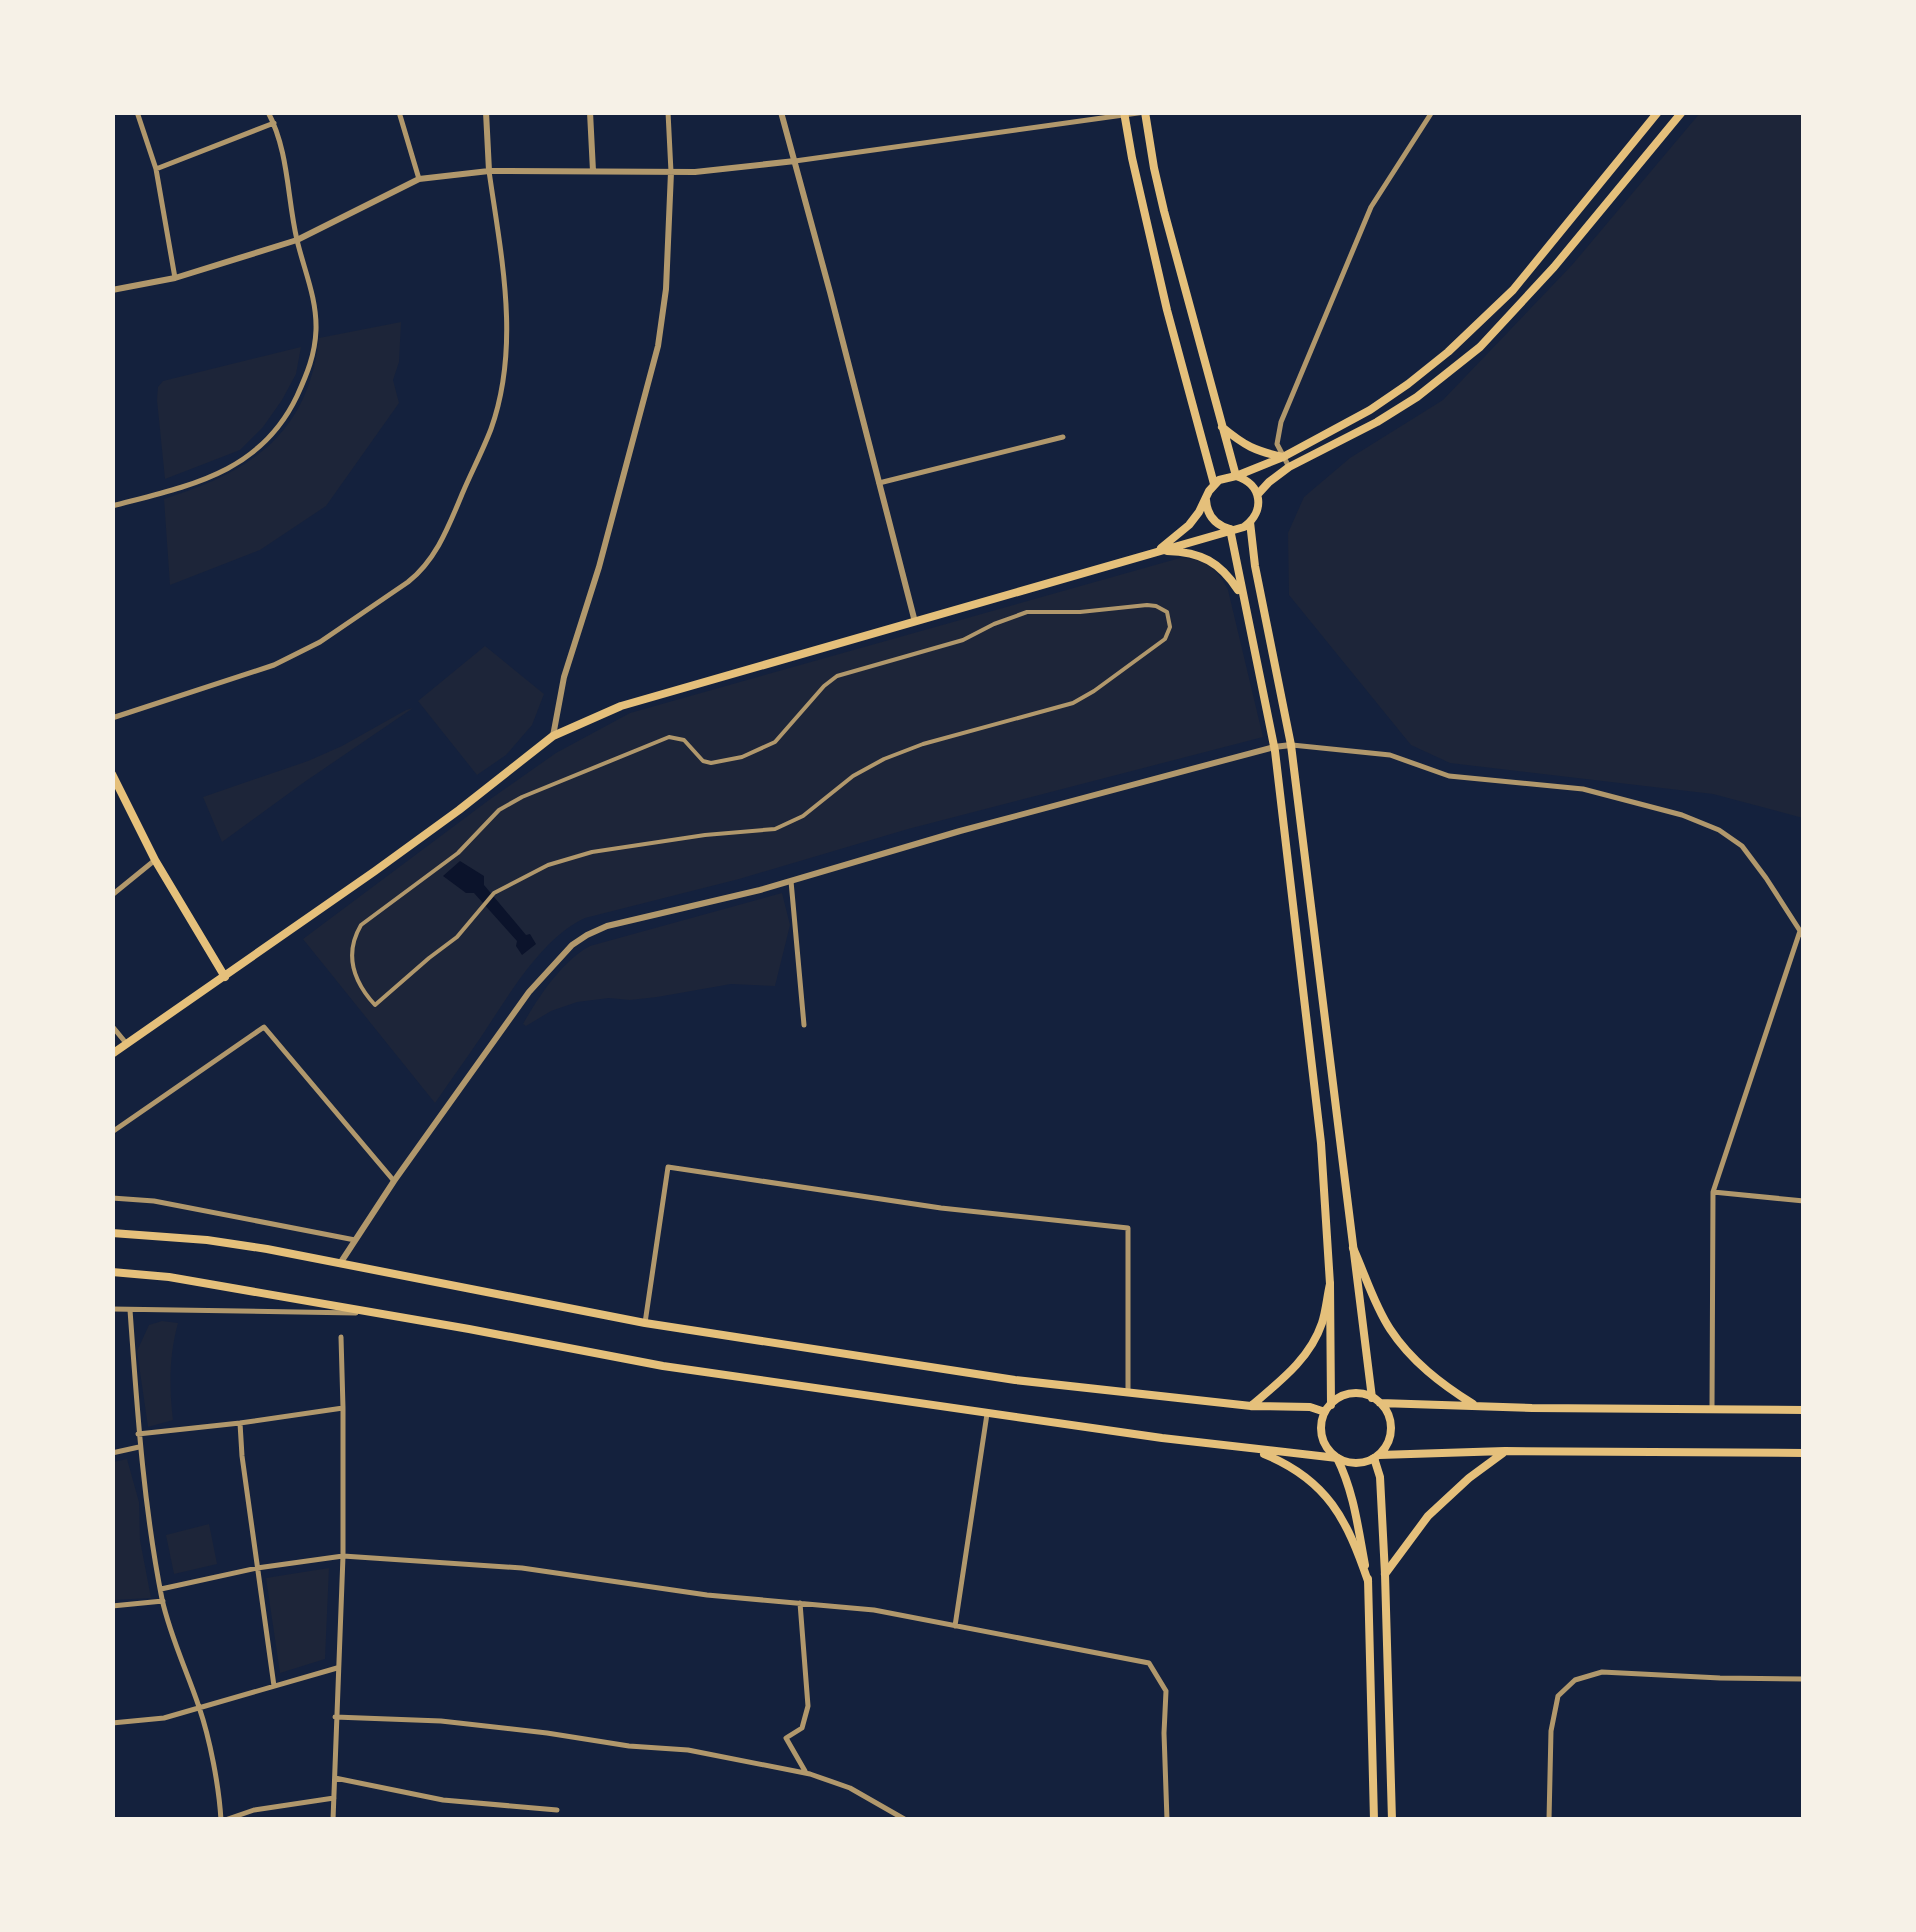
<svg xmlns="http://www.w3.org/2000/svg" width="1916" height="1932" font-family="'Roboto Condensed',sans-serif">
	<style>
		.green { fill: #1d2539 }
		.water { fill: #0b132b }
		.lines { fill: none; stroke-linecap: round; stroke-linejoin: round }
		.pedestrian { stroke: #b1986c; stroke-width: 4 }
		.minor { stroke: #b1986c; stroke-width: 5 }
		.tertiary { stroke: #b1986c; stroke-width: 6 }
		.secondary { stroke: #e5c07b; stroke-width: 8 }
		.primary { stroke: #e5c07b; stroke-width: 8 }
	</style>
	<rect width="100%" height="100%" fill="#14213d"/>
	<path class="green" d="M1700,113H1803V818L1713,794L1450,763L1411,745L1289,595L1288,533L1304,497L1350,458L1443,400L1572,265Z
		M401,322L399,362L393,380L399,403L326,506L260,550L170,585L164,499C250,472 308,435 319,338Z
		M301,347L296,374L282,400L263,427L240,450L165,479L157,400L158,387L163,381Z
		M1180,558C1204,558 1218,569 1228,590L1263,737L908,829L739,879L585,918C541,938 507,998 481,1037C466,1059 450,1081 435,1103L303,939L489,800L556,753L630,713Z
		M485,646L544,694L532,725L506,755L477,775L418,701Z
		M413,708L303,783L222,842L203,797L308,761L342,746L406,710Z
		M782,893L790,925L775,986L731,984L657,997L630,1000L609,998L577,1002L551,1011L526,1026L523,1024C539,996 562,961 590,946Z
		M162,1321L178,1323C169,1356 169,1387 173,1420L148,1427L137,1351L149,1325Z
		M127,1459L139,1502L140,1540L151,1598L113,1600V1462Z
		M209,1524L217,1564L174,1574L166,1535Z
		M329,1568L325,1659L280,1673L266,1578Z"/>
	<path class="water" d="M460,861L484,876V885L526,935L530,934L536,944L522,955L516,946L517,941L474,893H466L443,876Z"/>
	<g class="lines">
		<path class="pedestrian" d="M1147,605L1156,606L1167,612L1170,627L1165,639L1094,691L1073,703L923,744L884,759L853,776L803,816L775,829L705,835L592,852L548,865L494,893L457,937L429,958L375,1005C353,981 344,954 361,925L458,853L499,810L522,797L669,737L684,740L703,761L711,763L742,757L775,742L824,686L837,676L963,640L994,624L1027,612H1080Z"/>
		<path class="minor" d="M137,112L156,169L175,278
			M399,112L419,179
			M668,112L671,172
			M795,161L1145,112
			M156,169L274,123
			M1289,467L1277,444L1281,422L1371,207L1432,112
			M879,483L1063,437
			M112,506C188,486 260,474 297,396C307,374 315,355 316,330C317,298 304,270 297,240C287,197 289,152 268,112
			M112,718L274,665L320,642L408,582C437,559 449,525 463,492C472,471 483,450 491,429C521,345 501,256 489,171
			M1292,745L1390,755L1449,776L1583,789L1682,815L1719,830L1742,846L1766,878L1804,937
			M791,881L804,1025
			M112,895L155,860
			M112,1026L126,1043
			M112,1132L264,1027L394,1181
			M1713,1192L1804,1201
			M112,1198L154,1201L355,1240
			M112,1309L356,1313
			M130,1310C137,1406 143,1503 162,1599C170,1636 187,1671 199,1707C210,1739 219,1786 221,1820
			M645,1323L668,1167L941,1208L1128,1228V1393
			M1712,1408L1713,1192L1800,931
			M240,1423L242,1456L274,1686
			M138,1434L240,1423L343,1408
			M112,1453L139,1447
			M161,1589L257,1568L343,1556L522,1568L707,1595L874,1610L1149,1663L1166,1691L1164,1733L1167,1820
			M800,1603L808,1706L802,1728L786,1738L805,1771
			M112,1606L163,1601
			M955,1626L987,1414
			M335,1717L441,1721L547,1733L629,1746L688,1750L810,1774L850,1788L906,1820
			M112,1723L164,1718L337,1668
			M335,1778L443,1800L557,1810
			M225,1820L254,1810L334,1798
			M333,1820L343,1556V1408L341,1337
			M1549,1820L1551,1731L1558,1696L1575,1680L1602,1672L1720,1678L1804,1679"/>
		<path class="tertiary" d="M486,112L489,171
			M590,112L593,171
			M781,112L830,292L915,622
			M112,290L175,278L297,240L419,179L489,171L695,172L795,161
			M553,736L564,677L599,567L658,346L666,289L671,172
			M341,1262L394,1181L529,992L572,945L587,935L607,926L760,890L960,831L1274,747L1291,745"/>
		<path class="secondary" d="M1124,112L1132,158L1167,310L1214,484
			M1145,112L1154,168L1164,211L1236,476
			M1222,427C1245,446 1255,451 1283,457
			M1258,494L1269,482L1289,467L1377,422L1417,397L1480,347L1554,267L1682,112
			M1206,500C1207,516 1215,525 1230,529
			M1250,522L1255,566L1291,745L1372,1398
			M1230,529L1275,751L1321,1143L1330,1284L1331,1405
			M1161,548L1189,525L1199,512L1209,491L1219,480L1236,476L1283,457L1370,410L1408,384L1448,352L1513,290L1658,112
			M1167,551C1201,552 1220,562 1238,590
			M112,774L155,860L225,977
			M112,1054L375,871L459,810L553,736L621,706L1244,527C1266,511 1262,484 1236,476
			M1337,1458C1354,1492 1358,1528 1365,1565
			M1374,1458L1380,1477L1385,1574L1392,1820
			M1368,1579L1374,1820"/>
		<path class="primary" d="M112,1233L207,1240L267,1249L645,1323L1015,1380L1251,1406L1310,1407L1325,1412
			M1353,1248C1365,1274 1374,1305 1390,1329C1411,1361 1441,1384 1473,1404
			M112,1272L169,1277L469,1329L663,1366L1162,1438L1337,1458
			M1321 1428a35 35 0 1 1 70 0a35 35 0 1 1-70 0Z
			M1380,1403L1532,1408L1804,1410
			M1251,1406C1279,1382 1310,1359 1322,1323C1326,1311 1327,1297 1330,1284
			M1264,1454C1328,1480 1347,1520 1368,1581
			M1379,1455L1505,1451L1804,1453
			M1385,1574L1428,1516L1469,1478L1503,1453"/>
	</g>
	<rect width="1916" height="1932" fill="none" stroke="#f6f1e7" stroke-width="230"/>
</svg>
